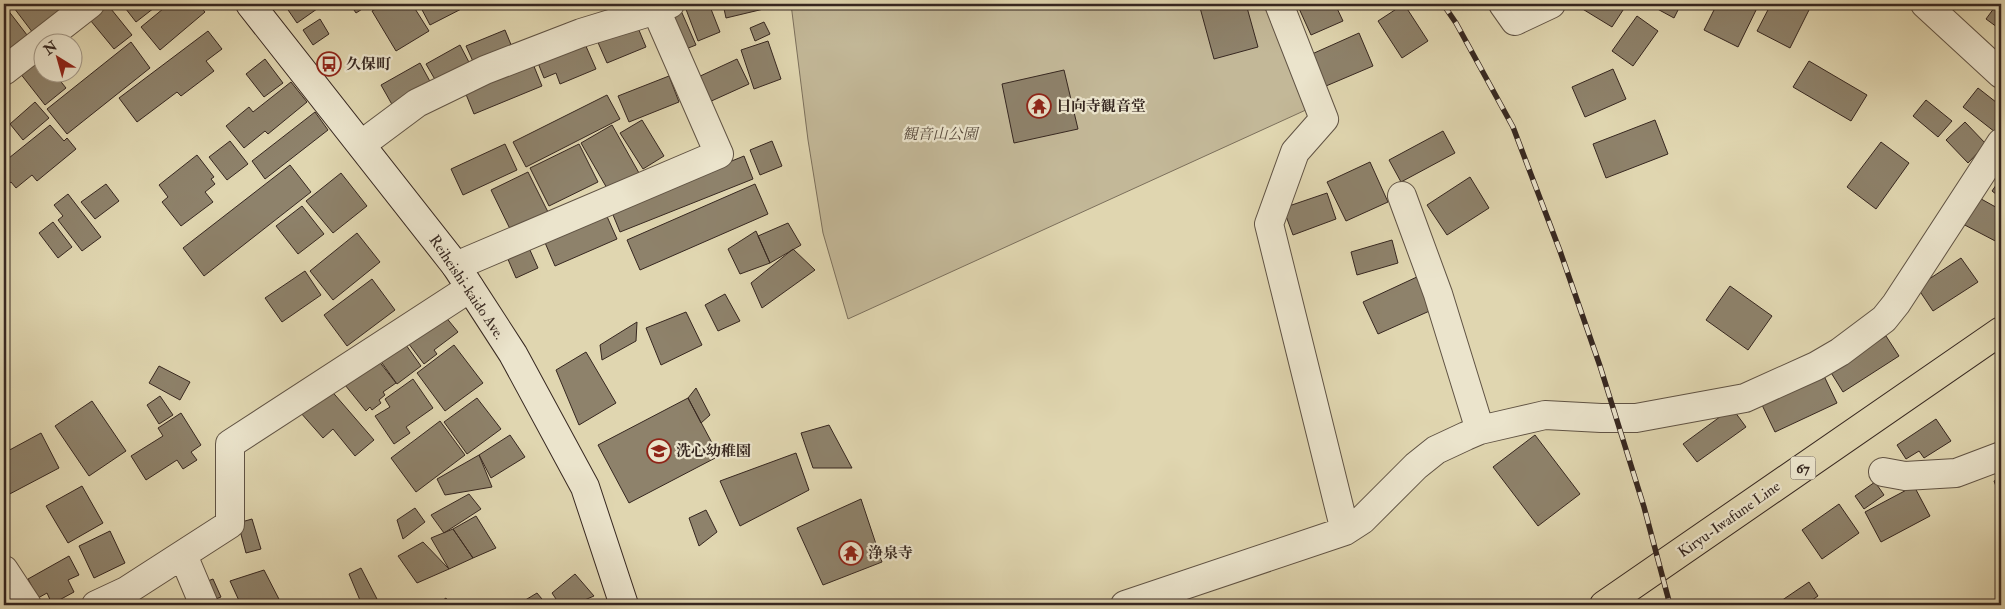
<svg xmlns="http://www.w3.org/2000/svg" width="2005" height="609" font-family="'IM FELL Double Pica','Noto Serif JP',serif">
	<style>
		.green { fill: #c3b898; stroke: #7c705c }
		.building { fill: #8e826b; stroke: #362720 }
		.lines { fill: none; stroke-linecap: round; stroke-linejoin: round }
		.street-casing { stroke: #605344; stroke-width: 30 }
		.secondary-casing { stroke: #362720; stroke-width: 30 }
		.primary-casing { stroke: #362720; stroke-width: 30 }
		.street { stroke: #ebe4cc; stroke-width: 28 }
		.secondary { stroke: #ebe4cc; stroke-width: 28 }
		.primary { stroke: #e0d6b0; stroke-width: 28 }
		.rail-casing { stroke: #362720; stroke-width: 5.5 }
		.rail { stroke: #ebe4cc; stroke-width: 4; stroke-dasharray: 11; stroke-linecap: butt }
		.labels { text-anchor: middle; stroke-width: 4.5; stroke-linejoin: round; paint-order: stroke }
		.shield { fill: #ebe4cc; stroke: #6c6054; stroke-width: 1 }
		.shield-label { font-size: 14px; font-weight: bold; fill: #362720 }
		.poi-label { font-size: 15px; font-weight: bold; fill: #362720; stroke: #ebe4cc; text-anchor: start }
		.park-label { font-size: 15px; font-style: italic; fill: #594b3e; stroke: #ebe4cc }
		.street-label { font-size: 15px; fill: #362720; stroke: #ebe4cc }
	</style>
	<rect width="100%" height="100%" fill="#e0d6b0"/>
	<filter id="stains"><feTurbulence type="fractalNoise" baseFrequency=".004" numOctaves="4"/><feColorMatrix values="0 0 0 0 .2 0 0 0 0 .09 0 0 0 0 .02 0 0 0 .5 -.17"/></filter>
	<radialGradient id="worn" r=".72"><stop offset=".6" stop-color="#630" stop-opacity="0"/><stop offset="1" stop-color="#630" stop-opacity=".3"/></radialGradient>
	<path class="green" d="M791,4H1266L1308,109L848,319L823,233L808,140Z"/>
	<path class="building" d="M11,4H53L60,13L33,33Z
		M100,4H107L132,35L114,49L86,15Z
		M122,4H151L154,8L136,22Z
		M169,4H198L205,12L160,50L141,27Z
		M284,4H324L297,23Z
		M350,4H370L356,13Z
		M385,4H412L429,31L396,51L372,11Z
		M419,4H471L430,25Z
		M684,4H709L720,32L698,41Z
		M723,4H771L772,7L726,18Z
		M1199,4H1246L1258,47L1214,59Z
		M1297,4H1335L1343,21L1311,35Z
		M1404,4L1428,41L1402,58L1378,21Z
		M1577,4H1620L1625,7L1612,27L1576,5Z
		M1651,4H1681L1674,18L1650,5Z
		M1717,4H1759L1738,47L1704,30Z
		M1771,4H1812L1790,48L1757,31Z
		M1997,4H2001V30L1986,19Z
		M4,5L27,35L4,54Z
		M679,6L696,45L678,52L662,14Z
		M1637,16L1658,31L1633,66L1612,51Z
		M320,19L329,34L313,45L303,30Z
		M764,22L770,34L755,41L750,28Z
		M636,23L646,47L607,63L596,38Z
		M505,30L514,52L476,68L466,46Z
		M208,31L222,49L206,61L214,71L181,96L177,92L137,122L119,98Z
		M1359,33L1373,66L1326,86L1312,54Z
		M768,41L781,79L754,89L741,50Z
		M131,42L150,68L67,134L47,109Z
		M585,44L596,69L560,84L556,73L544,78L538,63Z
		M460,45L472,68L437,83L426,64Z
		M36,52L42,59V72H53L66,88L45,105L16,68Z
		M265,59L283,83L264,97L246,74Z
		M531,59L542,86L474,114L463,87Z
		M737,59L749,84L707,103L696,78Z
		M1809,61L1867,95L1851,121L1793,87Z
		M420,63L433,87L394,108L381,85Z
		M1613,69L1626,99L1585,117L1572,87Z
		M1064,70L1078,129L1014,143L1002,84Z
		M669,76L679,102L629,122L618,96Z
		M291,82L307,102L268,134L265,131L244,148L226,126L249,107L253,112Z
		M1978,88L2001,106V125L1995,132L1963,107Z
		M607,95L620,119L526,167L513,142Z
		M1926,100L1952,121L1938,137L1913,116Z
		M35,102L49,118L23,140L10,124Z
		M315,112L328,130L265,179L252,161Z
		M642,120L664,156L643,169L620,133Z
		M1655,120L1668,154L1606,178L1593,144Z
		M1965,122L1986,144L1968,163L1946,140Z
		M50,125L64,141L67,138L76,149L37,181L32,175L16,188L11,182L4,188V162Z
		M612,125L639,173L608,190L581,143Z
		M1443,131L1455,153L1401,182L1389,160Z
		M230,141L248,164L227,180L209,157Z
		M772,141L782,166L760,175L750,150Z
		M1881,142L1909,163L1876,209L1847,187Z
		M505,144L517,170L463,195L451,169Z
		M579,144L598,182L549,206L530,168Z
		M197,155L214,177L211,179L215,184L205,192L213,202L181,226L162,202L168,197L159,185Z
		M744,156L753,179L620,232L611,210Z
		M1370,162L1388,202L1346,221L1327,182Z
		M290,165L311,192L204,276L183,248Z
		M528,172L550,216L513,235L491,190Z
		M341,173L367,206L333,233L306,201Z
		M1470,177L1489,208L1447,235L1427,205Z
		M2001,178V198L1992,191Z
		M106,184L119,201L95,219L81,202Z
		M755,184L768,214L640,270L627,240Z
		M1327,193L1336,219L1293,235L1283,208Z
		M68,194L101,237L82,251L58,220L63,216L54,205Z
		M1974,195L2001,210V244L1959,222Z
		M302,206L324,234L298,254L276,226Z
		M605,212L617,239L555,266L543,238Z
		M53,222L72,247L58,258L39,233Z
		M788,223L801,245L770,263L758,236Z
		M756,231L770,263L740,274L728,249Z
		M357,233L380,262L333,300L310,271Z
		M1392,240L1398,263L1357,275L1351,252Z
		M529,248L538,268L516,278L507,257Z
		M793,249L815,270L762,308L751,283Z
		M1961,258L1978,282L1933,311L1917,287Z
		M305,271L321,295L282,322L265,298Z
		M1419,276L1434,309L1378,334L1363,302Z
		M372,279L395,310L347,346L324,315Z
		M1730,286L1772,316L1748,350L1706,320Z
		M725,294L740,321L718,331L705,305Z
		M440,310L458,332L434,350L437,354L424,364L402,335Z
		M686,312L702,345L661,365L646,328Z
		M637,322L636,341L602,360L600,345Z
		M1886,336L1899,356L1843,392L1830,371Z
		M401,338L421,366L397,384L377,356Z
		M454,345L483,383L445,411L417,373Z
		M586,352L616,403L579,425L556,370Z
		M378,360L396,383L383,392L385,395L379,400L381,403L372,410L370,407L366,411L341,380Z
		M159,366L190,382L180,400L149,383Z
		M1824,376L1837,403L1775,432L1762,405Z
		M413,379L433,408L406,427L410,433L394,444L375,416L390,407L385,399Z
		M329,388L374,440L355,456L333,429L323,438L300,412Z
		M696,388L710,415L701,423L688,398Z
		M160,396L173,415L159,424L147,405Z
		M477,398L501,429L467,454L444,422Z
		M688,398L719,456L629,503L598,445Z
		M92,401L126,451L89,476L55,426Z
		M1732,408L1746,427L1697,462L1683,444Z
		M181,413L201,445L191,452L197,460L183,469L177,460L146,480L131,456L163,436L158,428Z
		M1936,419L1951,441L1924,458L1919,451L1906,459L1897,445Z
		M440,421L465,455L416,492L391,458Z
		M829,425L852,468H813L801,433Z
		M41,433L59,468L4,497V453Z
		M510,435L525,457L491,478L479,455Z
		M1535,435L1580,494L1538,526L1493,467Z
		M796,453L809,490L740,526L720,481Z
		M479,455L492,487L445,495L437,479Z
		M2001,478V500L1994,481Z
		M1875,482L1884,495L1864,509L1855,496Z
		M82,486L103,523L68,543L46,506Z
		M1914,486L1930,516L1881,542L1865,512Z
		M469,494L481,509L444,533L431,515Z
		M861,499L882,562L823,585L797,528Z
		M1839,504L1859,533L1822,559L1802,530Z
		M415,508L425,522L403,539L397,520Z
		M706,510L717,532L699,546L689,518Z
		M476,516L496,548L473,558L453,529Z
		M252,519L261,549L246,553L238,523Z
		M453,529L473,558L449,569L431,538Z
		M110,531L125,563L94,578L79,546Z
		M423,542L449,569L417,583L398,556Z
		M69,556L79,575L68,580L74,592L52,604L47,593L38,598L28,579Z
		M361,568L377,599L362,605L349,574Z
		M264,570L282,605H241L230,581Z
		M575,574L594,596L573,605H560L552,593Z
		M213,579L221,597L208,602L200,584Z
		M1809,582L1818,596L1805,605H1775Z
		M537,593L547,605H517Z
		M446,598L450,605H436Z"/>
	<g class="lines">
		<g class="street-casing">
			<path id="street" d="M1279,4L1324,119L1295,152L1269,224L1345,531
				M1503,4L1515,21L1551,4
				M1925,4L2001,74
				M4,71L90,4
				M362,144L417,103L485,70L581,33L656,10L670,4
				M1402,196L1438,294L1480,430
				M456,266L719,154L656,10
				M1883,472L1905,476L1956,473L2001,456
				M183,555L204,605
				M4,570L27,605
				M96,605L126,591L230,524V444L470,288
				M1125,605L1345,531L1362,520L1416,466L1436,450L1466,436L1480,430L1545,415L1601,418H1636L1745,398L1816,366L1840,352L1884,319L1896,304L2001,143"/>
		</g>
		<g class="secondary-casing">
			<path id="secondary" d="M250,4L456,266L513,354L585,487L624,605"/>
		</g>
		<g class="primary-casing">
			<path id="primary" d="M1604,605L2001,331"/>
		</g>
		<use href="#street" class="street"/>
		<use href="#secondary" class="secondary"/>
		<use href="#primary" class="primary"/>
		<g class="rail-casing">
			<path id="rail" d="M1443,4L1456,23L1513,127L1560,251L1600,366L1644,507L1670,605"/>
		</g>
		<use href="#rail" class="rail"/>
	</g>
	<defs>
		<g id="bus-ring" transform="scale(1.25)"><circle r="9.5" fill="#ebe4cc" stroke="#8f2418" stroke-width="1.5"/><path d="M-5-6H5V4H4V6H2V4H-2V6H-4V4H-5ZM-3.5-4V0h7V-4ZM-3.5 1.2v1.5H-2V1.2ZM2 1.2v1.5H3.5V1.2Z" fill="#8f2418"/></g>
		<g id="temple-ring" transform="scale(1.25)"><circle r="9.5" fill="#ebe4cc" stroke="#8f2418" stroke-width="1.5"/><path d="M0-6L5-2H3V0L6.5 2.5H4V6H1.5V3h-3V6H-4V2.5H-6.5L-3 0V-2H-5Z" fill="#8f2418"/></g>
		<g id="school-ring" transform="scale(1.25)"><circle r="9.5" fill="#ebe4cc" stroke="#8f2418" stroke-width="1.5"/><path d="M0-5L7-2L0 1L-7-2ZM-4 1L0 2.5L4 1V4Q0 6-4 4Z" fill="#8f2418"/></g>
	</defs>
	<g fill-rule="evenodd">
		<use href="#bus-ring" x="329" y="64"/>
		<use href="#temple-ring" x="1039" y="106"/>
		<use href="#school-ring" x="659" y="451"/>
		<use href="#temple-ring" x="851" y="553"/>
	</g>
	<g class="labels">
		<rect class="shield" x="1790.5" y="456.5" width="25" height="23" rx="4"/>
		<g class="shield-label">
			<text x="1803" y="473">67</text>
		</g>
		<g class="poi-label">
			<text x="346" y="69">久保町</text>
			<text x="1056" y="111">日向寺観音堂</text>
			<text x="676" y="456">洗心幼稚園</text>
			<text x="868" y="558">浄泉寺</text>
		</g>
		<g class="park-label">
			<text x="940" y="139">観音山公園</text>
		</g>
		<g class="street-label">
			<text transform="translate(467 287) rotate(56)" y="5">Reiheishi-kaido Ave.</text>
			<text transform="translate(1729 519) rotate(-35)" y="5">Kiryu-Iwafune Line</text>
		</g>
	</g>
	<rect width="2005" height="609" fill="none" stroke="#e0d6b0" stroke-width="20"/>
	<rect x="5" y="5" width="1995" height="599" fill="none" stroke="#362720" stroke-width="2.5"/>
	<rect x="10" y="10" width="1985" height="589" fill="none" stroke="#362720"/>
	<g transform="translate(58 58) rotate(323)"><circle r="24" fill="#ebe4cc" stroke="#a39887"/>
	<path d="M0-4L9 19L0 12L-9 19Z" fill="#8f2418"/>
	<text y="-8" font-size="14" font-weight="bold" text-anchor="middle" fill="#362720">N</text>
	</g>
	<rect width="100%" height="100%" filter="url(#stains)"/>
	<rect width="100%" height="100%" fill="url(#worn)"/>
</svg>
